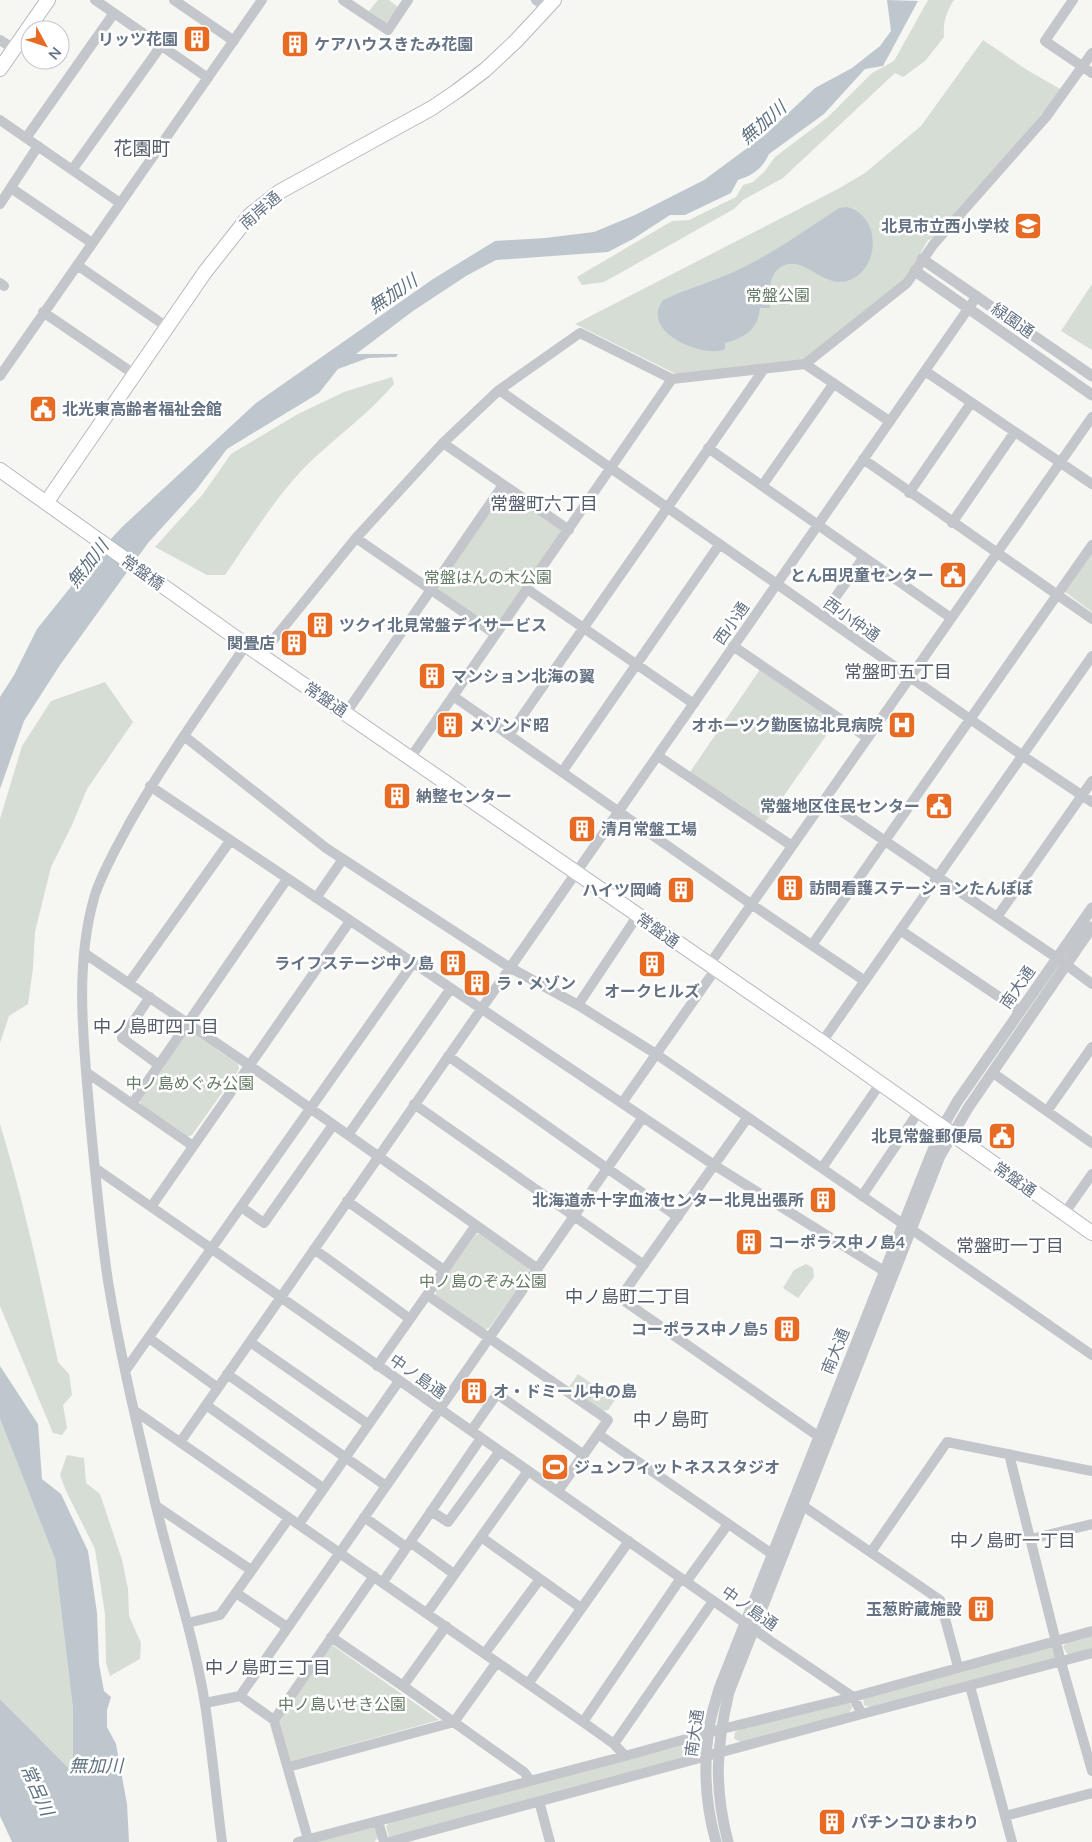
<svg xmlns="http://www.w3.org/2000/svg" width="1092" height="1842" font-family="Lato,'Noto Sans JP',sans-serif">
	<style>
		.green { fill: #d6ddd4 }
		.water { fill: #bfc7ce }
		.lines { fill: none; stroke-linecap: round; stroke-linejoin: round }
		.secondary-casing { stroke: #b5b9bf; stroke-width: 16 }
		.minor { stroke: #c3c6ca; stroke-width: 10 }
		.tertiary { stroke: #c3c6ca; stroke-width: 11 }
		.secondary { stroke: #fff; stroke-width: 14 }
		.labels { text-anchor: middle; stroke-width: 5; stroke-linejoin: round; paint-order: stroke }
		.poi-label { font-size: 16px; font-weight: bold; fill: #647284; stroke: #fff; text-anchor: start }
		.street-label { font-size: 16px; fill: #647284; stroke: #fff }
		.park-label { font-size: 16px; fill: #657b63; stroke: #fff }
		.water-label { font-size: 18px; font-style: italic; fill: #607381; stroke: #fff }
		.neighbourhood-label { font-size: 18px; fill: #535c69; stroke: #fff }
		.quarter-label { font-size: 19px; fill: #535c69; stroke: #fff }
	</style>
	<rect width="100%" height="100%" fill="#f6f6f3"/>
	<path class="green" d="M378,0H389L398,7L386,23L369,11Z
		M928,0H954C946,12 943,22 944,37L925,61L903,77L895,73L783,178L743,200L734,209L604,282L582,285L577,277L672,221L689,220L736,197L743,185L753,182L765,171L775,157L828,117L872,73L894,61Z
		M983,40L1027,70L1062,90L976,192L934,238L928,240L904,282L808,358L800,361L678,375L575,324L838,189L865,173L921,126Z
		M1092,284V350L1061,331Z
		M392,377L394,384C368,415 334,438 305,467C274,499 250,539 225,575H207L155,547L203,494L231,454L298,414L344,392Z
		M505,491L564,530L495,630L436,587Z
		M1092,553V612L1065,592Z
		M761,668L837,720L764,824L690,772Z
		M105,682L133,722L87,789L72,825L51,867L35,932L33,968L28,1004L9,1016L0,1043V819L22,746L51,701Z
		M187,1032H191L238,1064L239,1069L192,1135L187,1137L141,1105L140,1101Z
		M0,1124C24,1202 41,1282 58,1362L69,1374L72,1395L63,1405L67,1428L62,1435L53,1433L0,1306Z
		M482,1233L529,1267V1273L489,1328L483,1330L436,1297V1290L476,1234Z
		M806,1264L813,1268L814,1277L798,1298L783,1288L794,1270Z
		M578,1374L615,1400L608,1410L603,1411L569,1387Z
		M0,1419L55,1559L73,1709V1774L0,1699Z
		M67,1455L84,1458L86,1483L100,1494L122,1560L128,1589L129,1616L141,1643L140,1659L110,1676L106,1663L105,1614L95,1549L66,1491L60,1475Z
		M1092,1636V1649L1068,1655L1063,1647L1067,1642Z
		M332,1645L439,1720L291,1761L279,1719Z
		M1049,1646L1055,1650V1660L870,1707L864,1705L863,1698Z
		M849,1702L852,1706L851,1710L848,1714L741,1742L734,1739L735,1732L740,1729Z
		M687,1744L691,1745L694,1749V1754L692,1757L389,1837L386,1826L390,1822Z
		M371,1826L377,1830L378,1838L374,1842H315Z"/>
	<path class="water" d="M887,0L918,1L883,66L865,69L824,114L769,154C762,169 753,175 738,180L731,193L685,215H670L633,239L608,252L496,260L466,276L413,311L356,354H398L396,357L368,358L338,369L319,393L227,449L196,490L148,543L60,665L24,721L0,789V697L14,675L37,629L98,553L122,527L256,403L433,279L495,241L545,238L594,232L635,215L704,180L765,135L815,88L852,68L880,46L891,31Z
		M847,207C880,215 881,265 852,279C823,293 803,249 778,269C768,278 769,296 770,308H760C758,330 744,338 725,343V349C708,359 638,334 663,300C689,288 718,280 744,267C778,250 807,229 839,208Z
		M0,1366L38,1424L42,1479L61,1494L88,1551L97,1613L99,1664L104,1691L111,1697L107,1710V1727L116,1744L127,1804L129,1842H12L0,1816V1699L73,1773V1709L55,1559L0,1419Z"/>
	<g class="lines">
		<g class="secondary-casing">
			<path id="secondary" d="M0,69L48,0
				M0,470L246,645L822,1042L1092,1233
				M46,503L205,272L250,215L279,192L432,108L457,91L485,70L516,41L554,0"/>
		</g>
		<path class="minor" d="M95,0L208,78
			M174,0L234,41
			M343,0L388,30L408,0
			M536,0L548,8
			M1073,0L1045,41L1092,73
			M0,40L14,49
			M0,120L120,203
			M26,138L114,13
			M72,170L161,46
			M11,188L92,243
			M0,204L38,146
			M77,265L167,327
			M0,283L4,286
			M43,312L134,374
			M805,364L889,421
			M925,371L1092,484
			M0,376L262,0
			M499,390L1023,756L1092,802
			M443,443L569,530
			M708,448L951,618
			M863,459L1092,619
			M762,486L834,383
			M909,493L971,403
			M952,523L1014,433
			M356,538L495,634
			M527,589L694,704
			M822,616L864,557
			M733,646L868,738
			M261,655L356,538L443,443L499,390L580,333L672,379
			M453,696L751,904L865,981
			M346,713L503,485
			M509,735L764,369
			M184,736L326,848L509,967L578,1005L656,1054L903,1224
			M658,756L792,846
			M411,757L672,379L805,364L907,283L933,245L1046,117L1092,53
			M562,772L719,545
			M150,786L714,1165L884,1271
			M825,800L1057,958L1092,984
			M316,898L343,859
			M997,917L1092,781
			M900,930L1020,1011
			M812,945L1092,545
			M84,953L249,1065L538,1269
			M709,965L1092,417
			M129,983L230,841
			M150,997L122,1038L159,1065
			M578,1005L638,915
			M822,1042L1092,656
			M448,1056L608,1169L678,1217
			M86,1072L193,1146
			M993,1073L1092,1143
			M622,1103L715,970
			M132,1104L287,879
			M414,1104L644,1265
			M1047,1111L1092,1047
			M748,1117L620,1298L825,1441
			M348,1135L451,988
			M95,1168L212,1249L772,1642L853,1697L862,1714
			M822,1168L880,1084
			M862,1196L919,1111
			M347,1201L444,1270
			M151,1207L350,921
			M241,1207L264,1223L333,1125
			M1064,1214L1092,1174
			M911,1229L1092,1355
			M314,1249L410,1319
			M427,1295L608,1420L558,1491
			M149,1338L218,1388
			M250,1342L368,1424
			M377,1366L476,1225
			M125,1371L413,963
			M227,1374L386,1486
			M206,1405L323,1488
			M135,1411L583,1722L614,1744L625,1756
			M471,1431L497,1394L584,1455
			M598,1434L772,1554
			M181,1441L977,296
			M1009,1454L1061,1662L1092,1771
			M796,1501L940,1600L958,1667
			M156,1506L251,1570
			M431,1511L448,1522L500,1451
			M364,1517L406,1547
			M299,1524L399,1381
			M481,1537L581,1608
			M1031,1539L1092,1524
			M410,1542L454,1574
			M871,1552L947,1442L1092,1471
			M383,1582L481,1438
			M686,1582L728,1524
			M236,1593L287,1627
			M427,1613L528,1471
			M188,1623L220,1615L289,1518
			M331,1637L403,1686L524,1772L531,1781
			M485,1653L540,1579
			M528,1684L629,1541
			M403,1686L446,1626
			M970,1686L1012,1842
			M240,1696L643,1117
			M205,1703L240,1696L274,1720L308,1839
			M274,1720L374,1576
			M583,1722L681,1578
			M614,1744L713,1601
			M288,1767L454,1722L497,1662
			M539,1801L550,1842
			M1005,1816L1092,1793
			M378,1821L384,1842
			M222,1842C216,1796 212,1750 205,1704C194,1636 171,1570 155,1502C138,1429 120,1355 108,1281C100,1227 95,1172 90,1118C84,1045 74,969 94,898C101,874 117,847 129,824C164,762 206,704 246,645
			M298,1842L625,1756L722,1729L853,1697L1092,1631
			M389,1842L862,1714L1092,1653"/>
		<path class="tertiary" d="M922,259L1092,376
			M915,271L1092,395
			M716,1842C705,1803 703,1763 710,1723C712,1712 716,1700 719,1689L926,1167L942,1128L957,1102L1092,908
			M728,1842C714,1788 716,1747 729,1692L940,1156L968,1108L1092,927"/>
		<use href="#secondary" class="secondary"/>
	</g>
	<defs>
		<g id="building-square" transform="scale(1.4375)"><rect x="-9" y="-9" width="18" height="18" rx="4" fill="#e76b22" stroke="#fff"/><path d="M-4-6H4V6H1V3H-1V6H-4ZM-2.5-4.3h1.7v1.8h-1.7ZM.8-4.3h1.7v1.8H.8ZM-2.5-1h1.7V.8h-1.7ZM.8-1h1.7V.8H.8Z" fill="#fff"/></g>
		<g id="school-square" transform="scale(1.4375)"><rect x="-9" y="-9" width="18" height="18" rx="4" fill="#e76b22" stroke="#fff"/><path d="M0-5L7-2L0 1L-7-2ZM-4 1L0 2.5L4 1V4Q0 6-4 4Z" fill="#fff"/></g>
		<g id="civic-square" transform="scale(1.4375)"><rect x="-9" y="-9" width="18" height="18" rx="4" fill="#e76b22" stroke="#fff"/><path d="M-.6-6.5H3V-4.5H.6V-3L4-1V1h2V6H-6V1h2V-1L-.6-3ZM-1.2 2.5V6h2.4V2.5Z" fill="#fff"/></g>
		<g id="hospital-square" transform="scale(1.4375)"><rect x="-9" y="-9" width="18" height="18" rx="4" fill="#e76b22" stroke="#fff"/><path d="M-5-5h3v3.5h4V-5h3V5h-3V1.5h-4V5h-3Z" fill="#fff"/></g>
		<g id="stadium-square" transform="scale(1.4375)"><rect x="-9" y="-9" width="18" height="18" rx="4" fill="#e76b22" stroke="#fff"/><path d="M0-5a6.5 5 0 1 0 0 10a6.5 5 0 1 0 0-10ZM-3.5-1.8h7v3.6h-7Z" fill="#fff"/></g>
	</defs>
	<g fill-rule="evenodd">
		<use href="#building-square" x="197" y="39"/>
		<use href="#building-square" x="295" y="44"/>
		<use href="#school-square" x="1028" y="226"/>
		<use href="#civic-square" x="43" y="409"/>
		<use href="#civic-square" x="953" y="575"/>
		<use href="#building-square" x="320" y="625"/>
		<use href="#building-square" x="294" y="643"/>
		<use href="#building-square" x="432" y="676"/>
		<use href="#building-square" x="450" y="725"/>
		<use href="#hospital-square" x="902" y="725"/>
		<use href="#building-square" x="397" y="796"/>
		<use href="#civic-square" x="939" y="806"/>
		<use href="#building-square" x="582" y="829"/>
		<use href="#building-square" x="790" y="888"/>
		<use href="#building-square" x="681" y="890"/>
		<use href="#building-square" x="453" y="963"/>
		<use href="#building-square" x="652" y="964"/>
		<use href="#building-square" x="477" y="983"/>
		<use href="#civic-square" x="1002" y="1136"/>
		<use href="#building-square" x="823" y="1200"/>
		<use href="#building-square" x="749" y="1242"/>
		<use href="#building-square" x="787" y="1329"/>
		<use href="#building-square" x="474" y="1391"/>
		<use href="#stadium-square" x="555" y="1467"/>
		<use href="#building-square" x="981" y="1609"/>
		<use href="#building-square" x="832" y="1822"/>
	</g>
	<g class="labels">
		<g class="poi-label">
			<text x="178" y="45" text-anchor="end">リッツ花園</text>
			<text x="314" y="50">ケアハウスきたみ花園</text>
			<text x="1009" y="232" text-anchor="end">北見市立西小学校</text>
			<text x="62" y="415">北光東高齢者福祉会館</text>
			<text x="934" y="581" text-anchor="end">とん田児童センター</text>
			<text x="339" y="631">ツクイ北見常盤デイサービス</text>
			<text x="275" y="649" text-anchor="end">関畳店</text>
			<text x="451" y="682">マンション北海の翼</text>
			<text x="469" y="731">メゾンド昭</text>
			<text x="883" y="731" text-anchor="end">オホーツク勤医協北見病院</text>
			<text x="416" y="802">納整センター</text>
			<text x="920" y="812" text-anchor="end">常盤地区住民センター</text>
			<text x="601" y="835">清月常盤工場</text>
			<text x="809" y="894">訪問看護ステーションたんぽぽ</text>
			<text x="662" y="896" text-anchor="end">ハイツ岡崎</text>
			<text x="434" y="969" text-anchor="end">ライフステージ中ノ島</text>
			<text x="496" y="989">ラ・メゾン</text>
			<text x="652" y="997" text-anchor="middle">オークヒルズ</text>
			<text x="983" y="1142" text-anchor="end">北見常盤郵便局</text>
			<text x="804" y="1206" text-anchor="end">北海道赤十字血液センター北見出張所</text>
			<text x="768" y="1248">コーポラス中ノ島4</text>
			<text x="768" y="1335" text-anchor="end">コーポラス中ノ島5</text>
			<text x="493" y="1397">オ・ドミール中の島</text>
			<text x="574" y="1473">ジュンフィットネススタジオ</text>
			<text x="962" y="1615" text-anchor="end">玉葱貯蔵施設</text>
			<text x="851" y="1828">パチンコひまわり</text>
		</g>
		<g class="street-label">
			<text transform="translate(260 210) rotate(-41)" y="6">南岸通</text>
			<text transform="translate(1013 320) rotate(35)" y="6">緑園通</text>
			<text transform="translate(143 572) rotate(35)" y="6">常盤橋</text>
			<text transform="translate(852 619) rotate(35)" y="6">西小仲通</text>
			<text transform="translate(731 623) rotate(-55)" y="6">西小通</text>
			<text transform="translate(326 699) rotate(34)" y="6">常盤通</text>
			<text transform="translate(658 930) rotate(35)" y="6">常盤通</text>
			<text transform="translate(1017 987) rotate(-55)" y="6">南大通</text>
			<text transform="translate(1015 1179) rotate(35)" y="6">常盤通</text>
			<text transform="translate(835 1351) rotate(-68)" y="6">南大通</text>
			<text transform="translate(418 1376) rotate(35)" y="6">中ノ島通</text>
			<text transform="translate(750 1608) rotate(35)" y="6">中ノ島通</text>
			<text transform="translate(694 1733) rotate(-82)" y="6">南大通</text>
		</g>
		<g class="park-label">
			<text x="778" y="301">常盤公園</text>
			<text x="488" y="583">常盤はんの木公園</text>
			<text x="190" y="1089">中ノ島めぐみ公園</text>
			<text x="483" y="1287">中ノ島のぞみ公園</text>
			<text x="342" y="1710">中ノ島いせき公園</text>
		</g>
		<g class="water-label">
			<text transform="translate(763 123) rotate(-41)" y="6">無加川</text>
			<text transform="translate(393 294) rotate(-34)" y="6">無加川</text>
			<text transform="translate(88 564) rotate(-52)" y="6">無加川</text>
			<text x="96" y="1772">無加川</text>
			<text transform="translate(37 1790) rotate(66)" y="6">常呂川</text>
		</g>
		<g class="neighbourhood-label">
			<text x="544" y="510">常盤町六丁目</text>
			<text x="898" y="678">常盤町五丁目</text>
			<text x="156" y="1033">中ノ島町四丁目</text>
			<text x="1010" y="1252">常盤町一丁目</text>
			<text x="628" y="1303">中ノ島町二丁目</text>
			<text x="1013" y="1547">中ノ島町一丁目</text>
			<text x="268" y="1674">中ノ島町三丁目</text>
		</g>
		<g class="quarter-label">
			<text x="142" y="155">花園町</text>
			<text x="671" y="1426">中ノ島町</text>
		</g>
	</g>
	<g transform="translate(45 45) rotate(130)"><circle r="24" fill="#ffffff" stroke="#c1c7ce"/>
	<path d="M0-4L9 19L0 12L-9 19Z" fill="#e76b22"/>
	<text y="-8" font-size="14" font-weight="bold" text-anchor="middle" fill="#647284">N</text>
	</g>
</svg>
